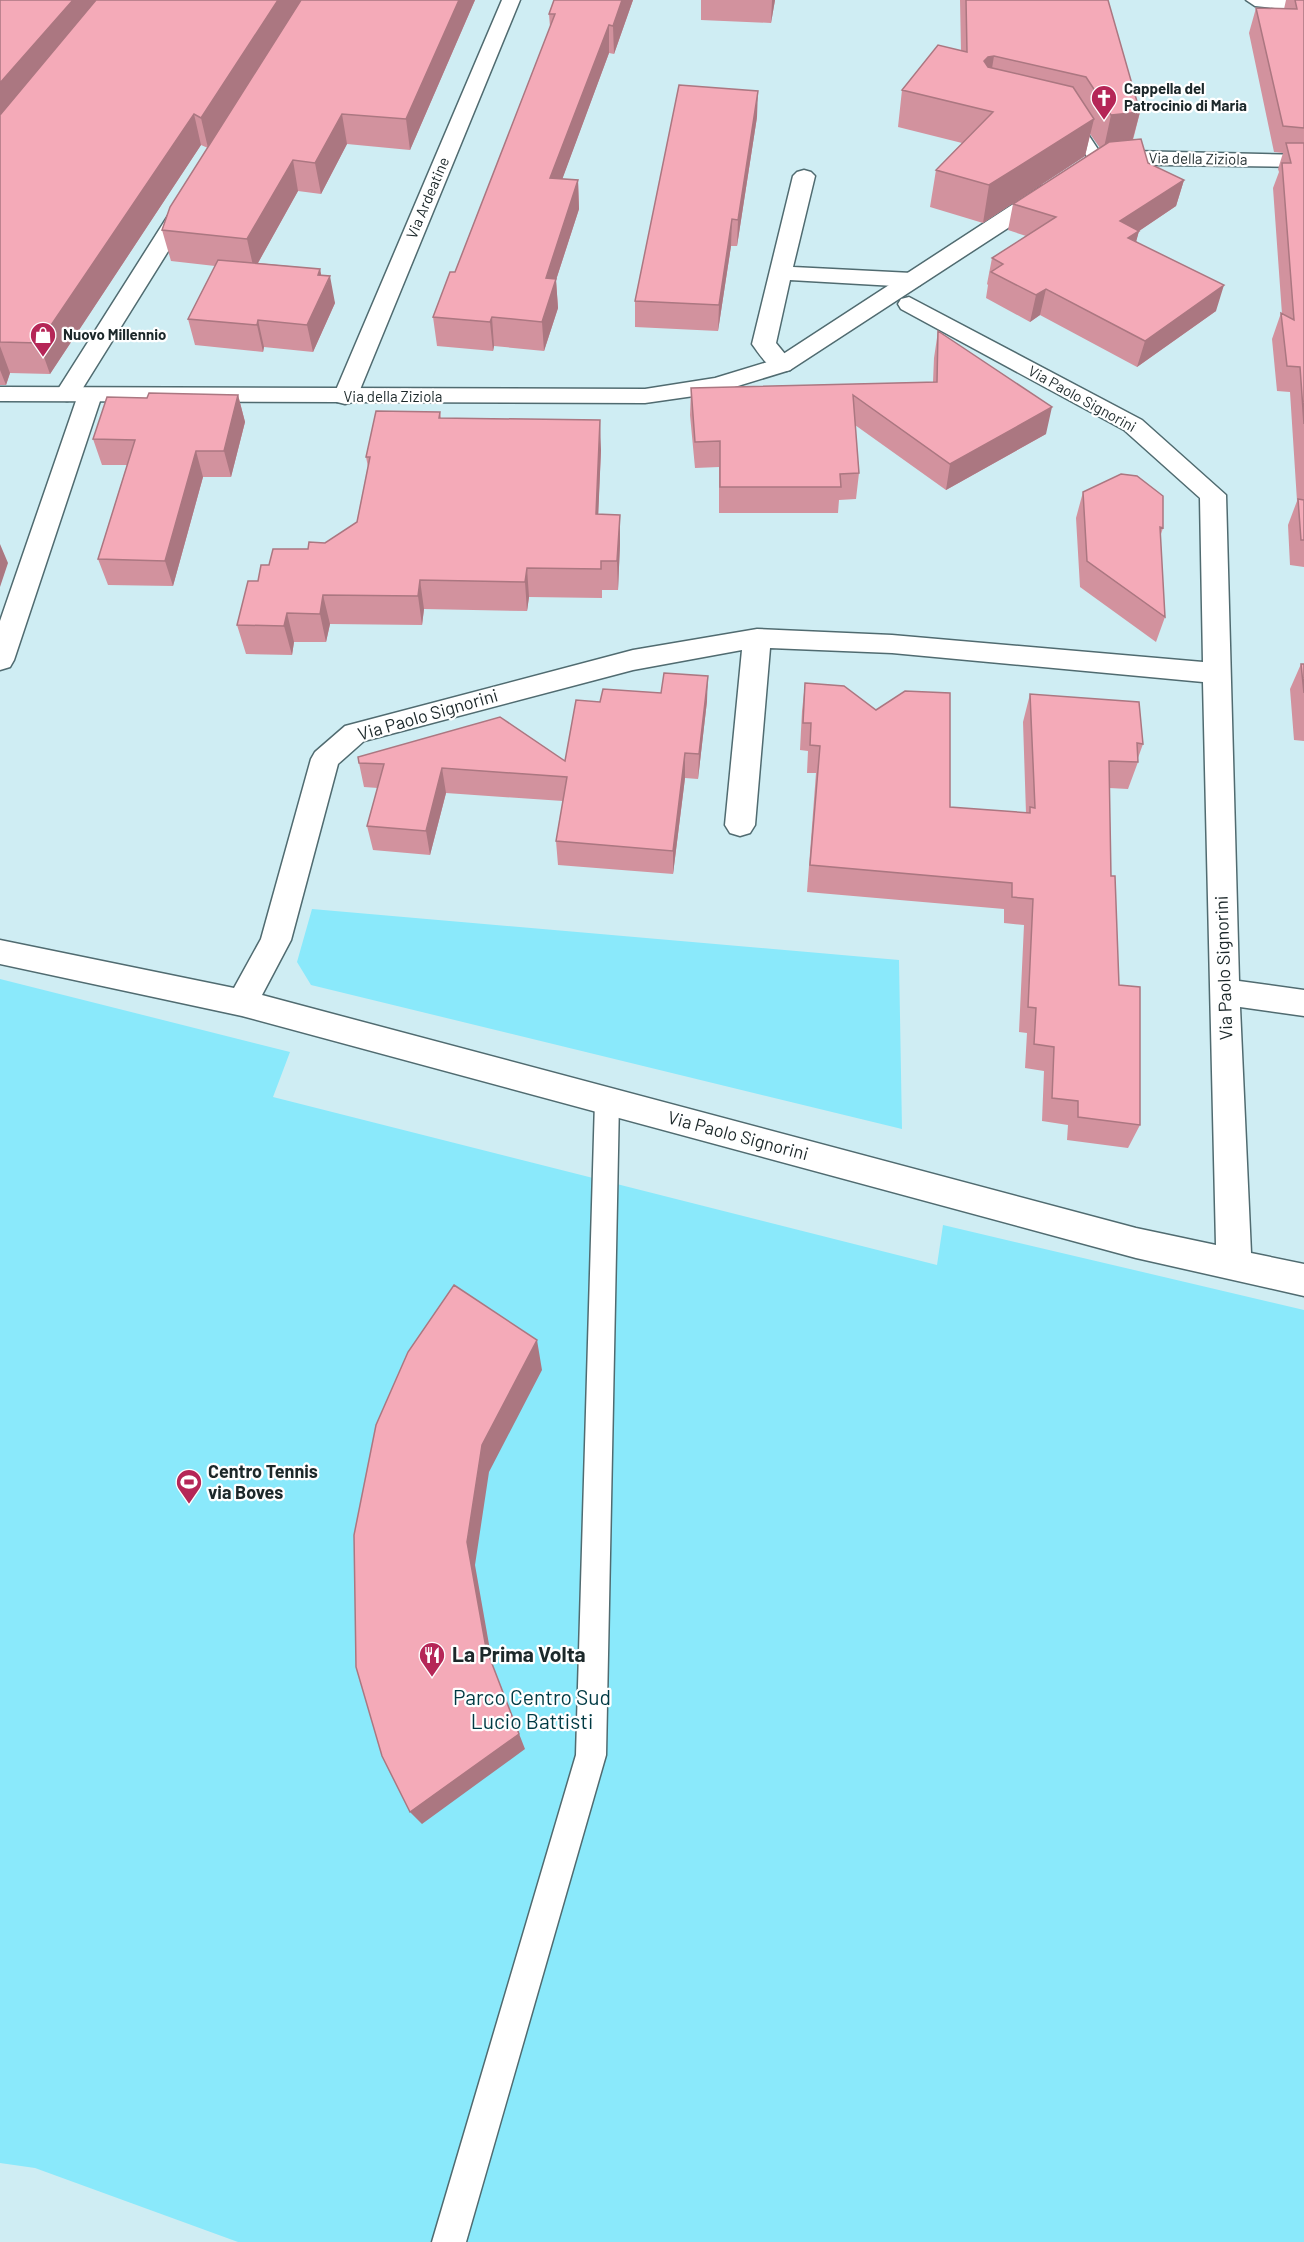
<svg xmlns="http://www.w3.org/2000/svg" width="1304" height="2242" font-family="Barlow,sans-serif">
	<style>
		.green { fill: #8ae9fb }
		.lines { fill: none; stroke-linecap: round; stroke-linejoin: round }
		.lane-casing { stroke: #506b70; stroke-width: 3 }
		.street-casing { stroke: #506b70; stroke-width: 3 }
		.secondary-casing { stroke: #506b70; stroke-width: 3 }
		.lane { fill: #fff; fill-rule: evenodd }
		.street { fill: #fff; fill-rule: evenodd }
		.secondary { fill: #fff; fill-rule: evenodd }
		.wall { fill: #d2929e }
		.shaded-wall { fill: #ab7781 }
		.building { fill: #f4aab8; stroke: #ab7781; stroke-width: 1.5 }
		.labels { text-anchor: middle; stroke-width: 4.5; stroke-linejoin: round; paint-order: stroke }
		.far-poi-label { font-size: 15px; font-weight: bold; fill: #1c282a; stroke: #fff; text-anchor: start }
		.far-street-label { font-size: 15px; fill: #1c282a; stroke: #fff }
		.street-label { font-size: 18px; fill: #1c282a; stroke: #fff }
		.poi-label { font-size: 18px; font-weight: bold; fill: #1c282a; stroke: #fff; text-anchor: start }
		.near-poi-label { font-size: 21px; font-weight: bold; fill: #1c282a; stroke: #fff; text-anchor: start }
		.near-park-label { font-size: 21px; fill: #003a44; stroke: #fff }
	</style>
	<rect width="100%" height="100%" fill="#cfedf3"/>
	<path class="green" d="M312,909L899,960L902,1129L311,985L297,962Z
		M0,979L290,1052L273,1097L937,1265L943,1225L1304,1310V2242H238L35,2168L0,2163Z"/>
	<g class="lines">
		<g class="lane-casing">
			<path id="lane" d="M1071,115L1076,116L1105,160L1102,163H1092L1089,160L1064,119Z
				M607,1091L615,1094L619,1101L606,1755L466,2242H432L576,1755L595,1101L599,1094Z"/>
		</g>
		<g class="street-casing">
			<path id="street" d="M502,0H520L357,397L353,402L345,404L337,402L333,397Z
				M1246,0H1304V11L1255,6Z
				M804,170L811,172L815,176L793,267L912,273L920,275L923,280L920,285L912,287L790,280L776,343L794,365L790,370C772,375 762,358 752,344L793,176L797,172Z
				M189,194L197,195L200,200L81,391L90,388L98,390L102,395L14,660L10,667L0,670V621L78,395L75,399L67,401L59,399L55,394L178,200L181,195Z
				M909,297L1142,420L1226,495L1239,981L1304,990V1016L1240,1007L1251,1253L1304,1264V1296L1136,1258L242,1016L0,964V940L234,988L261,939L311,759L315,752L345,726L633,650L757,629L892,635L1203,662L1200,498L1124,430L901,309L898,304L901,299ZM770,648L892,653L1203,682L1216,1245L1136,1228L262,995L291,940L338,764L364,741L633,670L742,650L725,825L730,833L740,836L750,833L755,825Z"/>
		</g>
		<g class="secondary-casing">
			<path id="secondary" d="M1132,151L1304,155V167L1094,164L1091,160L1094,156Z
				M1049,185L1057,186L1060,191L1057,196L790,370L715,393L645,403L0,401V387L645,389L715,378L774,360L1041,186Z"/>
		</g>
		<use href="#lane" class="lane"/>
		<use href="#street" class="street"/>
		<use href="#secondary" class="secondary"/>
	</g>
	<path class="wall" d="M0,0H475L410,150L347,144L321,194L298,191L258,263L320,269L321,275L335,303L313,352L264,347L263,352L195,345L188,319L215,266L171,261L162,230L208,148L201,145L50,374L10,373L6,385H0Z
		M554,0H633L614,54L609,53L562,179L578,180L579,209L556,280L558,308L544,351L494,346L493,351L437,346L433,317L455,272L550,27L549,14Z
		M701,0H775L771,23L701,20Z
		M960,0H1108L1140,112L1133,140L1148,163L1184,180L1176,206L1139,231L1136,241L1216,311L1137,367L1040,315L1030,322L986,298L988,285L987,284L992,258L1026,236L1008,230L1013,204L1100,148L1090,134L1085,156L983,223L930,207L936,170L962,143L898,127L902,90L961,51Z
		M1286,0H1304V567L1290,565L1288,525L1297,501L1290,392L1277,391L1272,339L1281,313L1282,314L1273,188L1279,172L1278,169L1283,153L1274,152L1249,33L1256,8L1284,9Z
		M757,117L737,246H731L718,331L635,327V301Z
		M938,331L1046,434L946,490L855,425L859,473L856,499L839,500L838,513H719V467L695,468L690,415L691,388L933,382L934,358Z
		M238,395L245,422L231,477H203L173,586L108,585L98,559L127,465H102L93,439L147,398Z
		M440,412L441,418L601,450L598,515H620V544L618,590H602V598L529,597L527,611L424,609L422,625L330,624L326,642H294L292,655L246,654L237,625L258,581L269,565L308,549L325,543L357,522L368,467L366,457Z
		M1083,492L1163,528L1160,537L1165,617L1156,642L1080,587L1076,518Z
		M1301,664H1304V741L1294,740L1290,689Z
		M805,683L950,807L1026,813L1023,722L1030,694L1143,744L1138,758V762L1128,789L1109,788L1111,876L1119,985L1140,1125L1128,1148L1067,1140L1068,1125L1042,1121L1044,1071L1025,1068L1027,1033L1019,1032L1024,925L1004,923V909L807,892L816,773H807L808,751L800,750L802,711Z
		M707,701L698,779L685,778L673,874L558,865L556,841L563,801L446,793L430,855L373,850L367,826L378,788L364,787L359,763L565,761L600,702Z"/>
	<path class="shaded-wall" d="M73,0H107L0,126V83Z
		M278,0H302L208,148L201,118Z
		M459,0H475L410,150L406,119Z
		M622,0H633L614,54L613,26Z
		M772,0H775L771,23Z
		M609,25V53L552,207L550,178Z
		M994,56L988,93L984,61L988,57Z
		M758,91L757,117L737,246L738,220Z
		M1140,112L1130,149L1103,152L1111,115Z
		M194,114L201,145L50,374L39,343Z
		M342,114L347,144L321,194L315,163Z
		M1094,119L1085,156L983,223L989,185Z
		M293,160L298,191L254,270L247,239Z
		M578,180L579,209L556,280L558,308L544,351L542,322L546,278Z
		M1184,180L1176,206L1139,231L1132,257L1120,221Z
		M732,219L731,246L718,331L719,305Z
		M320,269L324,290L330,276L335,303L313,352L307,325L318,275Z
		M1224,285L1216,311L1137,367L1145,341Z
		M1046,289L1040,315L1030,322L1036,295Z
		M492,317L494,346L493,351L490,322Z
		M258,320L264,347L263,352L257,325Z
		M0,346L10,373L6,385L0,370Z
		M238,395L245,422L231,477L224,451Z
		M1052,407L1046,434L946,490L950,464Z
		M600,420L601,450L597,544L596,514Z
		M196,451L203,477L173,586L165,561Z
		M620,515V544L618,590L617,561Z
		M0,544L8,563L0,587Z
		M527,568L529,597L527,611L525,582Z
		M420,580L424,609L422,625L418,596Z
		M323,595L330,624L326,642L320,614Z
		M287,613L294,642L292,655L284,626Z
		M708,676L707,701L698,779L699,754Z
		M685,753V778L673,874V851Z
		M442,768L446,793L430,855L426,831Z
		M537,1340L542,1370L489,1472L475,1565L493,1667L525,1749L422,1824L410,1812L486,1648L467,1542L482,1445Z"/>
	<path class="building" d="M0,0H73L0,83Z
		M96,0H278L201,118L194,114L39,343L0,342V115Z
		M301,0H459L406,119L342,114L315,163L293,160L247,239L162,230L170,207Z
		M554,0H622L613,26L609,25L550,178L578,180L546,278L556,279L542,322L492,317L490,322L433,317L450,272H455L555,14H549Z
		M966,0H1108L1140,112L1111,115L1086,77L994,56L988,57L984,61L988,67L1073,87L1094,119L989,185L936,170L993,112L902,90L938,45L967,52Z
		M1295,0H1304V128L1283,126L1256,8L1297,9Z
		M679,85L758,91L738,220L732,219L719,305L635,301Z
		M1141,139L1148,163L1184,180L1120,221L1139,231L1128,238L1224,285L1145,341L1046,289L1036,295L991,272L1003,264L992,258L1056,217L1013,204L1109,142Z
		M1286,143H1304V424L1300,367L1287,366L1281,313L1294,320L1282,163H1291Z
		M218,260L320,269L318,275L330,276L307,325L258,320L257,325L188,319Z
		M938,331L1052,407L950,464L853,395L859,473L840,474L841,487H720V441L695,442L691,388L937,382Z
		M149,393L238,395L224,451H196L165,561L98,559L135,440L93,439L107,397L147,398Z
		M376,411L440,412L439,418L600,420L596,514L620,515L617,561H601V569L527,568L525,582L420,580L418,596L323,595L320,614L287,613L284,626L237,625L248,581H258L261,565H269L273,549H308L309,542L325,543L357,522L370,457H366Z
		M1121,474L1137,476L1163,496V528L1160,527L1165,617L1087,561L1083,492Z
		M1298,499L1304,500V540H1301Z
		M1301,664H1304V693Z
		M664,673L708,676L699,754L685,753L673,851L556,841L567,777L442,768L426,831L367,826L384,764L359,763L358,757L500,717L565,761L576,700L600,702L603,689L661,693Z
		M805,683L844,686L876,710L905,691L950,693V807L1030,813V807L1035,808L1030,694L1139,702L1143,744L1137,743L1138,762L1109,761L1111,876H1115L1119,985L1140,987V1125L1078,1117V1101L1052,1098L1054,1047L1034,1044L1036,1008L1028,1007L1033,899L1012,897V883L810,865L820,746L810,745L811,723H803Z
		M454,1285L537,1340L482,1445L467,1542L486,1648L519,1734L410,1812L382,1756L356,1667L354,1535L376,1425L408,1352Z"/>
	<defs>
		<g id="church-pin" transform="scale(1.35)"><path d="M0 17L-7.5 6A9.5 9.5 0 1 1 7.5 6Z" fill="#b52657" stroke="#fff"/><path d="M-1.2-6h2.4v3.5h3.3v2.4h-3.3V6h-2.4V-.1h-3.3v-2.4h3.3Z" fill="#fff"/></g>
		<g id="shop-pin" transform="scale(1.35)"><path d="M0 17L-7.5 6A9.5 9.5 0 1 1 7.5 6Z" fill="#b52657" stroke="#fff"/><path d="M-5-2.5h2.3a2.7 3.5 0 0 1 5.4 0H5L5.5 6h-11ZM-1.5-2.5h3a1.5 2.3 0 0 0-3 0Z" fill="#fff"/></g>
		<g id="stadium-pin" transform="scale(1.35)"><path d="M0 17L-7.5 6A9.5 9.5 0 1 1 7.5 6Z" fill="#b52657" stroke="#fff"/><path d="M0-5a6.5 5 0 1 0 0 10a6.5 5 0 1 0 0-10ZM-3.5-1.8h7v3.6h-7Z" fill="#fff"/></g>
		<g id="restaurant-pin" transform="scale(1.35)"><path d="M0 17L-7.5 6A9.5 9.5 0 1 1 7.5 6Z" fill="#b52657" stroke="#fff"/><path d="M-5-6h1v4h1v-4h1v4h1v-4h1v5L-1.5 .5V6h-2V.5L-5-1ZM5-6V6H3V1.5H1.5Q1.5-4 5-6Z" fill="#fff"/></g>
	</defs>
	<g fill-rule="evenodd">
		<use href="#church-pin" x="1104" y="98"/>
		<use href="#shop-pin" x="43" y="335"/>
		<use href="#stadium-pin" x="189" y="1482"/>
		<use href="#restaurant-pin" x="432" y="1655"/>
	</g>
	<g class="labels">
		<g class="far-poi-label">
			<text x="1124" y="94">Cappella del<tspan x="1124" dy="17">Patrocinio di Maria</tspan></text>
			<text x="63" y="340">Nuovo Millennio</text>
		</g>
		<g class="far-street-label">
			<text transform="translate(1198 159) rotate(1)" y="5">Via della Ziziola</text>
			<text transform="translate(428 198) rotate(-67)" y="5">Via Ardeatine</text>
			<text x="393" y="402">Via della Ziziola</text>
			<text transform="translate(1082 399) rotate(29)" y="5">Via Paolo Signorini</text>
		</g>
		<g class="street-label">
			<text transform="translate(428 715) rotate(-16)" y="6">Via Paolo Signorini</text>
			<text transform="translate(1224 968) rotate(-92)" y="6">Via Paolo Signorini</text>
			<text transform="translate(738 1136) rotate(15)" y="6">Via Paolo Signorini</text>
		</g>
		<g class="poi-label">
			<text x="208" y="1478">Centro Tennis<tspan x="208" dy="21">via Boves</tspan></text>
		</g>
		<g class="near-poi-label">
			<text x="452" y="1662">La Prima Volta</text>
		</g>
		<g class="near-park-label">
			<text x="532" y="1705">Parco Centro Sud<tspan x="532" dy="24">Lucio Battisti</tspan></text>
		</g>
	</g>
</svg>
